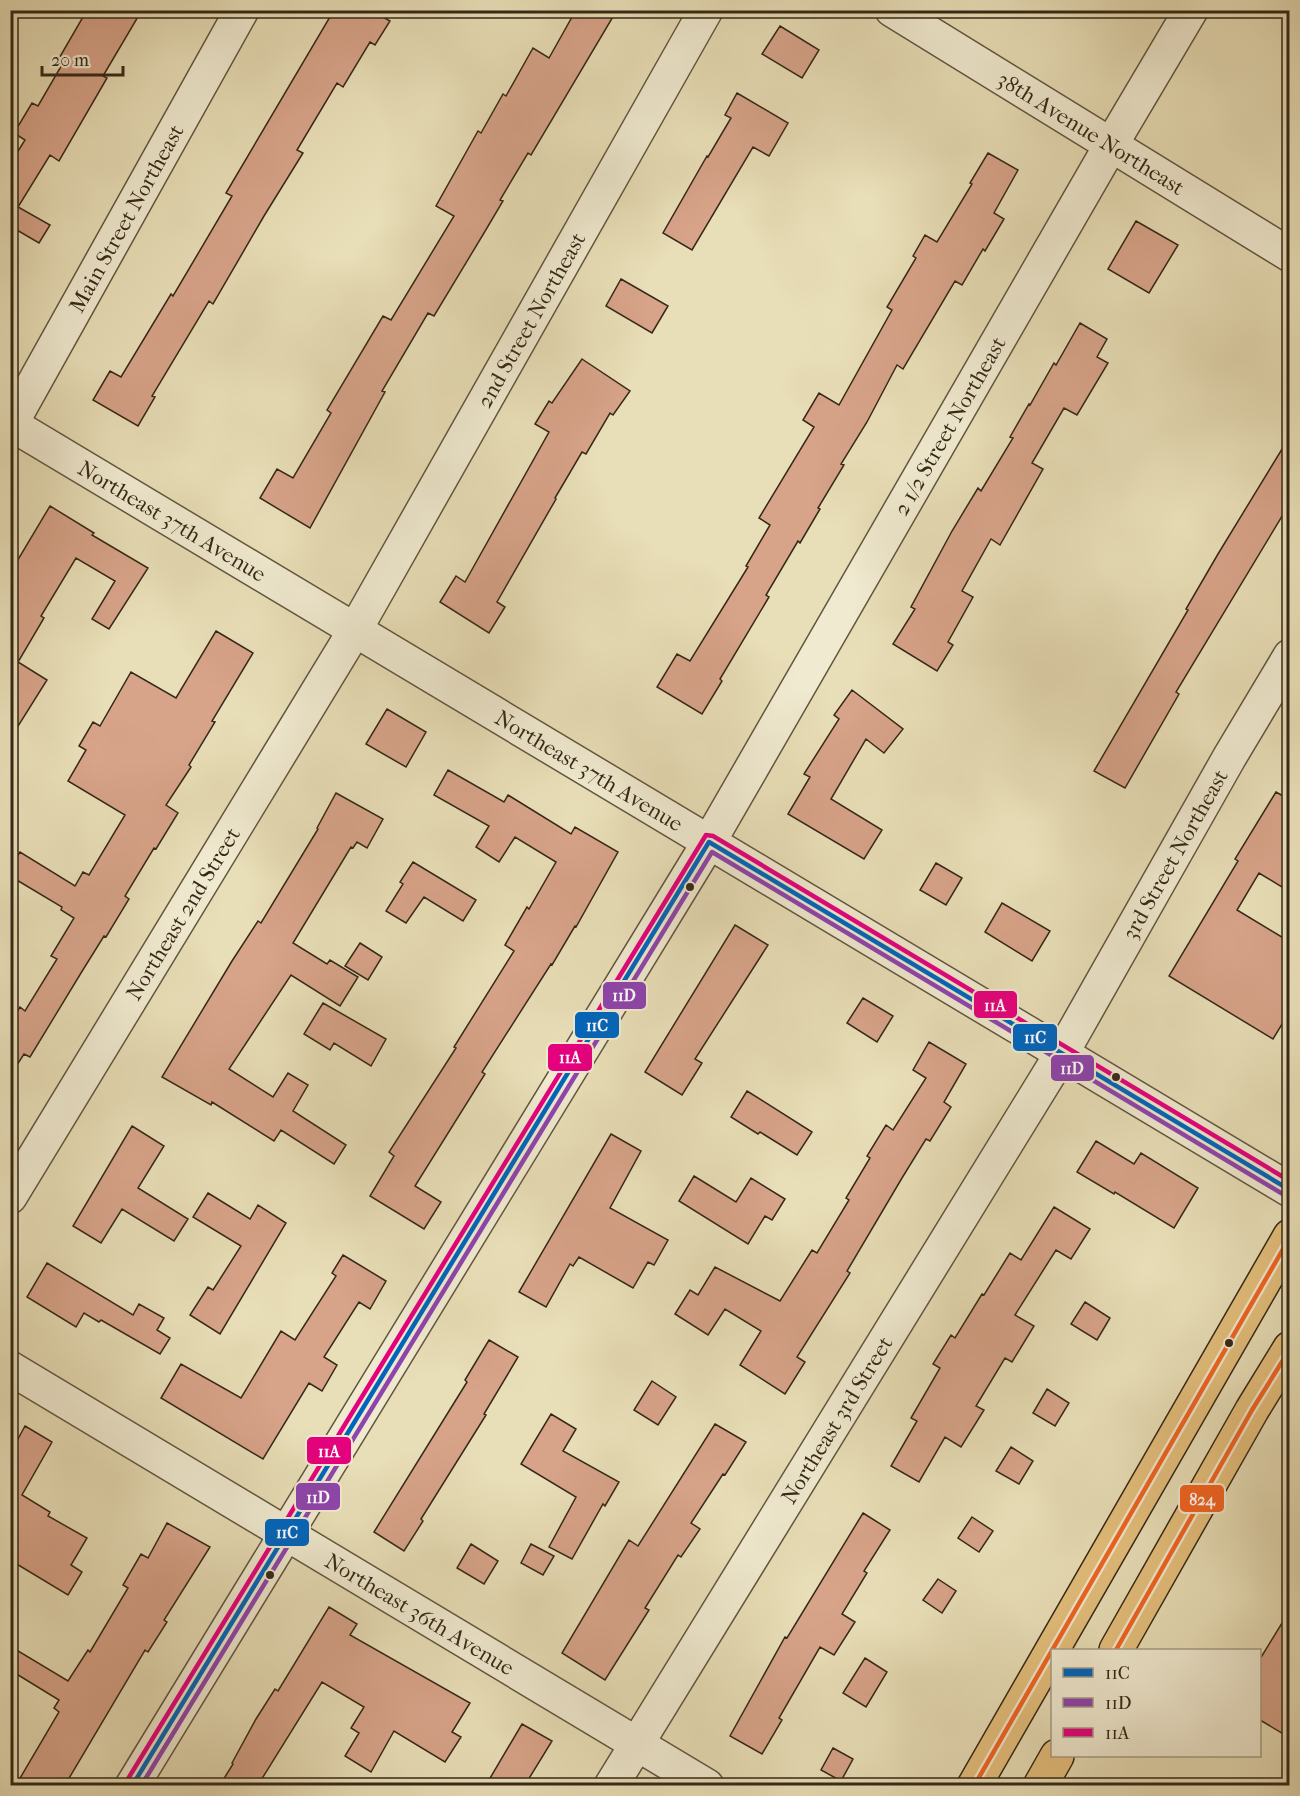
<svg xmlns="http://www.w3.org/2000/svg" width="1300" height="1796" font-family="'IM FELL French Canon',serif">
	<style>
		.building { fill: #d7a389; stroke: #352817; stroke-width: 1.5 }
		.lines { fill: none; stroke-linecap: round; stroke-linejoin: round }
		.minor-casing { stroke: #62563f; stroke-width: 36 }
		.major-casing { stroke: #352817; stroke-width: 36 }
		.minor { stroke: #f0ead0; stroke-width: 33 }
		.major { stroke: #e4bf7c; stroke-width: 33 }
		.bus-1-casing { stroke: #f0ead0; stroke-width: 9 }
		.bus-2-casing { stroke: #f0ead0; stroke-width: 9 }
		.bus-3-casing { stroke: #f0ead0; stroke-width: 9 }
		.bus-4-casing { stroke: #f0ead0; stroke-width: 9 }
		.bus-1 { stroke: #0065bd; stroke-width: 4.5 }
		.bus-2 { stroke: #8e44ad; stroke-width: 4.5 }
		.bus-3 { stroke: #e5007d; stroke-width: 4.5 }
		.bus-4 { stroke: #f26522; stroke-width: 4.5 }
		.bus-dot { fill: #352817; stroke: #f0ead0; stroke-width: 2 }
		.labels { text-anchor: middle; stroke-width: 4.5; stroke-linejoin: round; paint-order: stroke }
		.street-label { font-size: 22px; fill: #352817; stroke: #f0ead0 }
		.line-badge { stroke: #f0ead0; stroke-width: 2 }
		.badge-label { font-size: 16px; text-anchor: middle; font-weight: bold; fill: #fff }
	</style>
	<rect width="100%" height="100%" fill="#e8deb7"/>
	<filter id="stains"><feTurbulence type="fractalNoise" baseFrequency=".00333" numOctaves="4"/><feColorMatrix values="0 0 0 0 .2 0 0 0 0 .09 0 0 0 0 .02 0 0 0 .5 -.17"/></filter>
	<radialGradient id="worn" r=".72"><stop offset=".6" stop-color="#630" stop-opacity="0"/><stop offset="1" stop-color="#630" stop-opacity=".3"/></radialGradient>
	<path class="building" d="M87,10H142L103,76L107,78L59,161L50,155L18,207L50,225L39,243L10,226V164L25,140L14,133L32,103L38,106L63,63L58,60Z
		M334,10H371L390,21L375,45L370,42L343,87L337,83L297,150L303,153L264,216L213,304L209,301L152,396L155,397L138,426L93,400L110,371L121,377L171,294L173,296L232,196L226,193Z
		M576,10H617L531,155L528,153L500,200L503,201L484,233L434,316L428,313L382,391L385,392L310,528L260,498L277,469L293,478L331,413L327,410L383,316L391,320L454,216L436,206L478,131L481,133L503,94L506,96L533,48L549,58Z
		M780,26L819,50L802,78L762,54Z
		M737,93L788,123L769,156L753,147L692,250L663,233L707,156L708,157L731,118L725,115Z
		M988,153L1018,170L994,213L1004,219L985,251L983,249L962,285L955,281L903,369L897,365L867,422L841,464L844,465L818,508L820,509L800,543L798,541L766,595L769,597L720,679L722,681L702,714L657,687L677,654L690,661L748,567L746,566L770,525L759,518L814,427L803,420L819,393L839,405L892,310L887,307L916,258L913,256L925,235L937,242L972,184L970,183Z
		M1136,221L1178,245L1149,293L1108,269Z
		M621,279L668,306L652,333L606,306Z
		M1080,323L1107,339L1097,357L1108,363L1077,415L1064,408L1032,463L1043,469L1000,545L991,539L962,591L973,597L948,642L953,645L937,671L893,644L915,609L911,607L952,531L978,488L981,491L1013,438L1010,437L1029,404L1030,405L1054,363L1056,365Z
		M582,359L630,391L613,415L610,413L586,454L582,452L555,498L556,499L497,602L505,607L489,633L440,602L456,576L465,582L549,432L535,424L549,401L552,403Z
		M1290,436V503L1176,692L1179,694L1125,788L1094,771L1188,610L1186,609L1218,554Z
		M50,506L94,533L92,535L148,568L109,629L92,619L115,581L76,558L41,616L44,618L18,662L47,680L10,739V573Z
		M216,631L253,653L212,721L215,722L189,765L191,767L166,805L178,813L156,849L154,848L125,896L129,899L106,937L104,936L81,973L30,1057L24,1054L10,1076V1022L20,1007L25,1011L57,959L51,956L74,918L61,910L62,907L10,876V867L20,852L75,886L83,872L89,875L125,815L68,781L86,750L79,746L93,722L100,726L131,672L176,698Z
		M852,690L903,729L884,753L866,739L831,799L882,830L864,859L788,814L810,777L804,774L839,719L834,715Z
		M387,709L426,732L406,767L366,744Z
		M448,770L504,802L508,795L571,834L575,827L618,852L576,927L575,926L552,965L551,964L482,1072L485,1074L415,1186L441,1202L424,1229L370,1196L394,1156L389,1152L456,1048L454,1047L514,951L505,945L527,907L529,909L556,862L515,837L499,862L476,847L489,826L434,795Z
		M1276,792L1290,800V892L1259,873L1237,910L1290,942V1011L1273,1039L1169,976L1238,861L1235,859Z
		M336,793L383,819L367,848L357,842L353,848L351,847L293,943L327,964L330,960L358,977L340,1006L291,975L229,1069L273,1097L288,1073L308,1085L293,1111L346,1145L334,1164L281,1130L274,1141L212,1102L211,1105L162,1077L232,961L258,921L261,923L318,829L317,828Z
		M413,862L476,900L463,921L424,897L406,923L386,911L403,884L400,882Z
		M936,863L962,878L946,905L920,890Z
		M1002,903L1050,931L1032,961L985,932Z
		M735,925L768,945L695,1059L702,1063L682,1095L645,1072Z
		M360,943L382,957L368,980L345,966Z
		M863,998L893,1016L877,1042L847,1023Z
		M323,1003L386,1039L371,1066L334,1043L330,1050L304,1034Z
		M929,1042L966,1064L944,1102L951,1107L930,1141L926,1139L902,1178L847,1271L850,1273L797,1357L805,1362L785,1394L740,1365L761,1331L725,1309L708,1335L675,1314L690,1290L698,1295L715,1267L780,1301L812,1250L817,1253L849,1200L846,1198L870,1158L867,1156L886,1125L893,1130L926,1078L913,1070Z
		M747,1091L812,1132L797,1155L760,1132L758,1134L731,1117Z
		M132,1126L164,1146L138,1188L188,1219L174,1241L122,1209L101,1243L73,1226Z
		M611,1134L641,1151L610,1208L668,1240L654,1265L648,1262L633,1288L579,1257L573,1266L570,1264L546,1307L519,1292Z
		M1096,1141L1134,1164L1141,1153L1198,1188L1174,1228L1115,1192L1114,1194L1077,1172Z
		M694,1176L736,1202L751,1178L785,1199L772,1220L765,1216L748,1244L679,1201Z
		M208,1193L250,1219L258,1205L286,1223L220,1334L190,1315L208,1287L213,1290L241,1246L193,1217Z
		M1054,1207L1090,1229L1071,1259L1056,1250L1015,1315L1034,1326L1012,1362L1005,1358L976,1406L984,1410L961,1447L945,1437L919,1482L891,1466L917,1421L911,1418L940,1368L933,1364L951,1335L955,1338L982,1294L984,1295L1010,1253L1021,1260Z
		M343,1255L386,1281L370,1309L359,1302L324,1357L337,1365L322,1391L309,1383L263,1459L161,1398L181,1364L241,1398L281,1331L295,1340L336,1276L332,1273Z
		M47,1263L133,1315L139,1304L164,1318L157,1330L170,1338L160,1354L101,1320L99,1322L84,1313L76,1327L27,1297Z
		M1085,1302L1110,1318L1097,1340L1071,1324Z
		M489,1340L518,1357L484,1414L486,1415L421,1519L423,1521L404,1551L374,1532L467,1382L465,1380Z
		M652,1381L676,1397L658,1425L634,1410Z
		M1047,1389L1069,1403L1055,1426L1033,1413Z
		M551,1414L576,1429L563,1451L619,1482L605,1506L603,1504L572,1559L549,1547L576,1497L521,1464Z
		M715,1424L746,1442L725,1475L723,1474L691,1523L700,1529L681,1557L678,1555L645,1608L649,1610L605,1680L562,1653L629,1540L638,1546Z
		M25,1426L52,1442L22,1495L50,1512L48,1516L87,1538L71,1565L82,1572L68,1595L10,1560V1434L18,1439Z
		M1011,1447L1033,1461L1019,1484L996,1471Z
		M863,1513L890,1530L864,1571L867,1573L842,1614L855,1622L834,1655L820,1647L779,1718L782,1720L762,1754L730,1736L785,1637L787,1638Z
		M972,1517L993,1531L979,1552L958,1538Z
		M167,1523L210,1547L164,1620L167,1622L148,1652L145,1650L65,1785H16L59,1712L54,1708L59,1700L10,1670V1646L68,1681L88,1650L90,1652L128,1588L123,1585L141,1554L148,1558Z
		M471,1544L498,1561L484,1584L457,1568Z
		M531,1544L554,1556L543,1575L521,1563Z
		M938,1579L956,1591L942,1613L923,1600Z
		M329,1607L357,1624L350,1635L470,1703L452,1732L461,1737L445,1762L394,1731L371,1772L345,1756L359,1733L351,1728L364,1707L322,1682L258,1785H220L233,1764L232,1763L256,1719L275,1689L278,1691Z
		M1290,1610V1738L1260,1720V1659Z
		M865,1658L887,1672L866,1707L843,1693Z
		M522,1724L552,1741L525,1785H486Z
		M833,1748L853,1759L841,1781L821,1770Z"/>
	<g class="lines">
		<g class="minor-casing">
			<g id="minor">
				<path id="s1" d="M892,10L1290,255"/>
				<path id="s2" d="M11,424L1290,1190"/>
				<path id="s3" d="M10,426L242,10"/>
				<path id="s4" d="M10,1197L355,630L706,10"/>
				<path id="s5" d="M10,1368L707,1786"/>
				<path id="s6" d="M132,1786L709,842L1111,145L1191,10"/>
				<path id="s7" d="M611,1786L1062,1053L1229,758L1290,656"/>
			</g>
		</g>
		<g class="major-casing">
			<path id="major" d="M1116,1650L1252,1410L1290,1348
				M974,1786L1290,1236
				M1040,1786L1057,1756"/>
		</g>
		<use href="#minor" class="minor"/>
		<use href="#major" class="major"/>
		<g class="bus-1-casing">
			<path id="bus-1" d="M132,1786L709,842L1290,1190"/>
		</g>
		<g class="bus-2-casing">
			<path id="bus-2" d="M141,1786L712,852L1286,1196"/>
		</g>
		<g class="bus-3-casing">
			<path id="bus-3" d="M126,1782L706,835L713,836L1290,1181"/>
		</g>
		<g class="bus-4-casing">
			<path id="bus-4" d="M1116,1650L1252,1410L1290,1349
				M974,1786L1290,1237"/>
		</g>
		<use href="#bus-1" class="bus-1"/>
		<use href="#bus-2" class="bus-2"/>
		<use href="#bus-3" class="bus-3"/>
		<use href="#bus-4" class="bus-4"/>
	</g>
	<g class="bus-dot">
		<circle cx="690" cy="887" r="5"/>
		<circle cx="1116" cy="1077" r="5"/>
		<circle cx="1229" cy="1343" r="5"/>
		<circle cx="270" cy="1575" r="5"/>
	</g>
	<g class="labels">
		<g class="street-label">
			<text dy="8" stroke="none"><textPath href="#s1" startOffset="234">38th Avenue Northeast</textPath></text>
			<text dy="8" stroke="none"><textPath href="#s3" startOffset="238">Main Street Northeast</textPath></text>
			<text dy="8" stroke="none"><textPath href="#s4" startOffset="1020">2nd Street Northeast</textPath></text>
			<text dy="8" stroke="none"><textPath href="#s6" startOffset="1587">2 1/2 Street Northeast</textPath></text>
			<text dy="8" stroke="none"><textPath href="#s2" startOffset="188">Northeast 37th Avenue</textPath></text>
			<text dy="8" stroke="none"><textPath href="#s2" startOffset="674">Northeast 37th Avenue</textPath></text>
			<text dy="8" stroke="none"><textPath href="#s7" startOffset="1089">3rd Street Northeast</textPath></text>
			<text dy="8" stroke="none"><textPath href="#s4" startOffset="332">Northeast 2nd Street</textPath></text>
			<text dy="8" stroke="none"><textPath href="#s7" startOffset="430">Northeast 3rd Street</textPath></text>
			<text dy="8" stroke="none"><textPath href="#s5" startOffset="478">Northeast 36th Avenue</textPath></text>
		</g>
	</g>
	<g class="line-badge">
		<rect x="602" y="981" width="45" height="29" rx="6" fill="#8e44ad"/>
		<rect x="973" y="990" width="45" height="29" rx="6" fill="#e5007d"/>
		<rect x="574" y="1011" width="46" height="28" rx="6" fill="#0065bd"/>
		<rect x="1012" y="1023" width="46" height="29" rx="6" fill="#0065bd"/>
		<rect x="547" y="1043" width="46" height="29" rx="6" fill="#e5007d"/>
		<rect x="1050" y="1054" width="45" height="28" rx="6" fill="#8e44ad"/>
		<rect x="306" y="1436" width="46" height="29" rx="6" fill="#e5007d"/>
		<rect x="295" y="1482" width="46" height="29" rx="6" fill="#8e44ad"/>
		<rect x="1179" y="1484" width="46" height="29" rx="6" fill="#f26522"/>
		<rect x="264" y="1518" width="46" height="29" rx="6" fill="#0065bd"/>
	</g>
	<g class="badge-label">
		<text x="624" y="1001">11D</text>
		<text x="995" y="1011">11A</text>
		<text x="597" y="1031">11C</text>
		<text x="1035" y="1043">11C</text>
		<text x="570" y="1063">11A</text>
		<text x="1072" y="1074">11D</text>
		<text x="329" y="1457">11A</text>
		<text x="318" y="1503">11D</text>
		<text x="1202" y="1505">824</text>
		<text x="287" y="1538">11C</text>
	</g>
	<rect width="1300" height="1796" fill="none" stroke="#e8deb7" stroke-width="36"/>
	<rect x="12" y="12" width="1276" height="1772" fill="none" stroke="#352817" stroke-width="3"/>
	<rect x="18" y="18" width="1264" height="1760" fill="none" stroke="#352817" stroke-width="1.5"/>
	<rect x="1051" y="1649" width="210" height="108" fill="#f0ead0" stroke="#a59c86" stroke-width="1.5"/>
	<rect x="1063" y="1668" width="30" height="9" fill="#0065bd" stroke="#a59c86" stroke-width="1.5"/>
	<text x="1105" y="1679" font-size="18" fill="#352817">11C</text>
	<rect x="1063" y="1698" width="30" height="9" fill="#8e44ad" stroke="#a59c86" stroke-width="1.5"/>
	<text x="1105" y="1709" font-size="18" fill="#352817">11D</text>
	<rect x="1063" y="1728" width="30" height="9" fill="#e5007d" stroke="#a59c86" stroke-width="1.5"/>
	<text x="1105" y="1739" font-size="18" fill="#352817">11A</text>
	<path d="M42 66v9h81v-9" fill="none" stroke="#352817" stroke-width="3"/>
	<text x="51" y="66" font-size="18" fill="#352817" stroke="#f0ead0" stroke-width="4.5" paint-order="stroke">20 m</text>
	<rect width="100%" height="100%" filter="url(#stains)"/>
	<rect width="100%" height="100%" fill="url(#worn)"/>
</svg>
